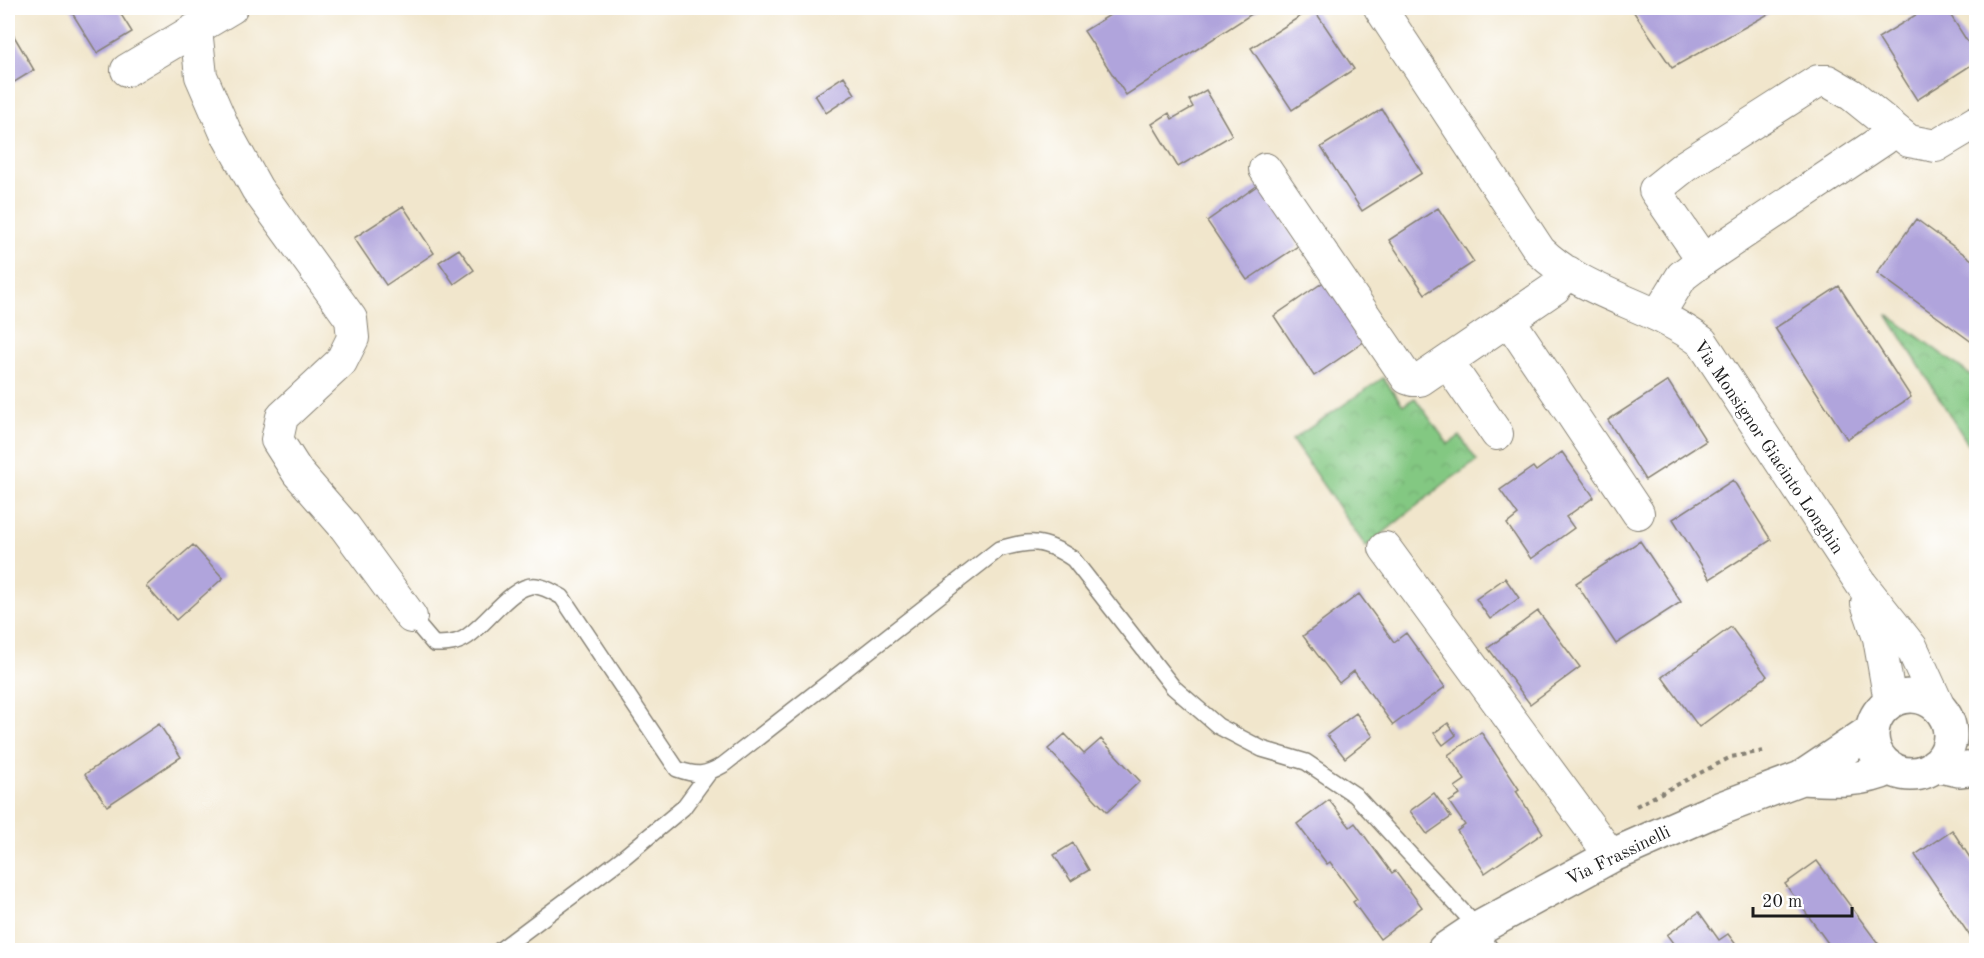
<svg xmlns="http://www.w3.org/2000/svg" width="1984" height="958" font-family="'Old Standard TT',serif">
	<style>
		.park { fill: url(#park-crowns); stroke: #50724f; stroke-width: 1.5 }
		.building { fill: #b0a4dc }
		.lines { fill: none; stroke-linecap: round; stroke-linejoin: round }
		.service-casing { stroke: #868174; stroke-width: 18 }
		.minor-casing { stroke: #868174; stroke-width: 34 }
		.tertiary-casing { stroke: #868174; stroke-width: 36 }
		.path { stroke: #868174; stroke-width: 4; stroke-dasharray: 4.5 4.5; stroke-linecap: butt }
		.service { stroke: #fff; stroke-width: 15 }
		.minor { stroke: #fff; stroke-width: 32 }
		.tertiary { stroke: #fff; stroke-width: 33 }
		.labels { text-anchor: middle; stroke-width: 4.5; stroke-linejoin: round; paint-order: stroke }
		.street-label { font-size: 18px; fill: #1c1c1c; stroke: #fff }
	</style>
	<defs>
		<pattern id="park-crowns" width="20" height="18" patternUnits="userSpaceOnUse" patternTransform="scale(1.5)"><rect width="20" height="18" fill="#83c882"/><path d="M2 6a3 3 0 1 1 6 0M12 15a3 3 0 1 1 6 0" fill="none" stroke="#71ab70"/></pattern>
	</defs>
	<rect width="100%" height="100%" fill="#fff"/>
	<filter id="ink" filterUnits="userSpaceOnUse"><feTurbulence type="fractalNoise" baseFrequency=".0167" numOctaves="2"/><feDisplacementMap in="SourceGraphic" scale="12" xChannelSelector="R" yChannelSelector="G"/><feConvolveMatrix kernelMatrix="1 2 1 2 8 2 1 2 1" color-interpolation-filters="sRGB"/></filter>
	<filter id="wash" filterUnits="userSpaceOnUse"><feTurbulence type="fractalNoise" baseFrequency=".008" numOctaves="4" result="noise"/><feDisplacementMap in="SourceGraphic" scale="24" xChannelSelector="R" yChannelSelector="G"/><feGaussianBlur stdDeviation="1.35" result="paint"/><feColorMatrix in="noise" values="0 0 0 0 0 0 0 0 0 0 0 0 0 0 0 0 0 1.4 0 .05"/><feComposite in="paint" operator="in"/></filter>
	<g filter="url(#wash)">
		<rect width="100%" height="100%" fill="#f1e6cc"/>
		<path class="park" d="M1887,314L1976,379V457Z
			M1383,378L1403,405L1415,398L1448,444L1460,436L1477,461L1445,483L1366,547L1292,440Z"/>
		<g id="blocks">
			<path class="building" d="M69,8H117L132,32L97,53Z
				M1121,8H1261L1126,95L1084,31Z
				M1313,8L1354,69L1292,110L1251,48Z
				M1631,8H1779L1672,68Z
				M1927,8H1946L1976,55V62L1917,100L1878,38Z
				M14,36L34,70L8,86V40Z
				M844,76L855,94L826,113L815,95Z
				M1206,90L1232,135L1178,167L1152,124L1169,113L1172,119L1193,107L1189,100Z
				M1382,109L1422,173L1362,211L1321,147Z
				M1261,183L1298,246L1247,280L1207,221Z
				M403,206L434,253L386,285L354,238Z
				M1438,208L1474,262L1425,294L1389,240Z
				M1916,219L1976,263V345L1877,273Z
				M459,249L474,270L454,284L439,262Z
				M1328,279L1365,341L1314,376L1274,316Z
				M1839,286L1911,397L1847,439L1775,328Z
				M1668,381L1706,441L1645,480L1608,420Z
				M1562,452L1594,497L1566,517L1574,528L1531,559L1507,524L1518,515L1500,490L1533,467L1536,471Z
				M1733,480L1771,540L1710,579L1673,519Z
				M1640,541L1681,602L1616,644L1576,583Z
				M193,545L223,578L176,620L146,586Z
				M1505,578L1519,598L1490,619L1476,599Z
				M1359,594L1394,642L1406,633L1445,687L1393,725L1354,671L1339,683L1303,636Z
				M1538,611L1580,667L1530,704L1488,648Z
				M1731,627L1767,676L1699,727L1662,677Z
				M1356,713L1373,736L1345,758L1327,735Z
				M1448,723L1456,735L1443,745L1434,733Z
				M159,724L181,757L107,806L85,774Z
				M1481,732L1519,789L1516,791L1543,833L1485,873L1457,831L1465,825L1449,802L1460,795L1455,787L1465,780L1448,755Z
				M1065,734L1084,754L1101,739L1140,781L1107,812L1048,749Z
				M1434,793L1451,817L1427,834L1410,811Z
				M1329,800L1350,827L1355,823L1392,873L1395,871L1422,907L1380,939L1353,902L1357,899L1330,862L1327,864L1297,824Z
				M1952,830L1976,867V945L1915,855Z
				M1073,843L1089,870L1071,881L1054,855Z
				M1817,861L1883,950H1833L1785,884Z
				M1699,912L1719,940L1728,934L1740,950H1678L1667,935Z"/>
		</g>
	</g>
	<g filter="url(#ink)">
		<use href="#blocks" fill-opacity="0" stroke="#868174" stroke-width="1.5"/>
		<g class="lines">
			<g class="service-casing">
				<path id="service" d="M411,617L434,644C443,644 453,644 461,640C484,630 511,583 536,586C546,587 554,593 562,597L677,769C697,776 704,776 723,765L999,549C1032,540 1043,539 1073,559L1173,687L1218,726L1262,749L1306,762L1355,795L1478,928L1491,950
					M500,950L624,857L683,808L708,774"/>
			</g>
			<g class="minor-casing">
				<path id="minor" d="M1380,8L1540,251C1585,295 1653,304 1702,342L1862,585L1912,648L1939,707
					M196,29L201,76L225,131L257,189L351,319L353,338L341,362L282,417L277,440L298,473L345,527L411,617
					M127,70L231,8
					M1265,169L1407,378L1413,380H1420L1555,288L1568,272
					M1703,260L1884,139L1892,127
					M1658,315L1682,276L1703,260L1655,190L1685,166L1818,81H1828L1852,95L1909,141L1936,146L1976,122
					M1509,320L1638,513
					M1447,362L1497,434
					M1385,548L1611,856
					M1867,603L1879,638L1890,701"/>
			</g>
			<g class="tertiary-casing">
				<path id="tertiary" d="M1872 735a39 39 0 1 1 78 0a39 39 0 1 1-78 0Z
					M1935,765L1959,770L1976,768
					M1801,778C1831,780 1863,782 1891,768
					M1444,950L1468,934L1611,856L1711,812L1801,778L1871,731"/>
			</g>
			<path class="path" d="M1636,806L1731,757L1764,751"/>
			<use href="#service" class="service"/>
			<use href="#minor" class="minor"/>
			<use href="#tertiary" class="tertiary"/>
		</g>
	</g>
	<g class="labels">
		<g class="street-label">
			<text transform="translate(1769 447) rotate(56)" y="6">Via Monsignor Giacinto Longhin</text>
			<text transform="translate(1618 855) rotate(-26)" y="6">Via Frassinelli</text>
		</g>
	</g>
	<rect width="1984" height="958" fill="none" stroke="#fff" stroke-width="30"/>
	<path d="M1753 907v9h99v-9" fill="none" stroke="#1c1c1c" stroke-width="3"/>
	<text x="1762" y="907" font-size="18" fill="#1c1c1c" stroke="#ffffff" stroke-width="4.5" paint-order="stroke">20 m</text>
</svg>
